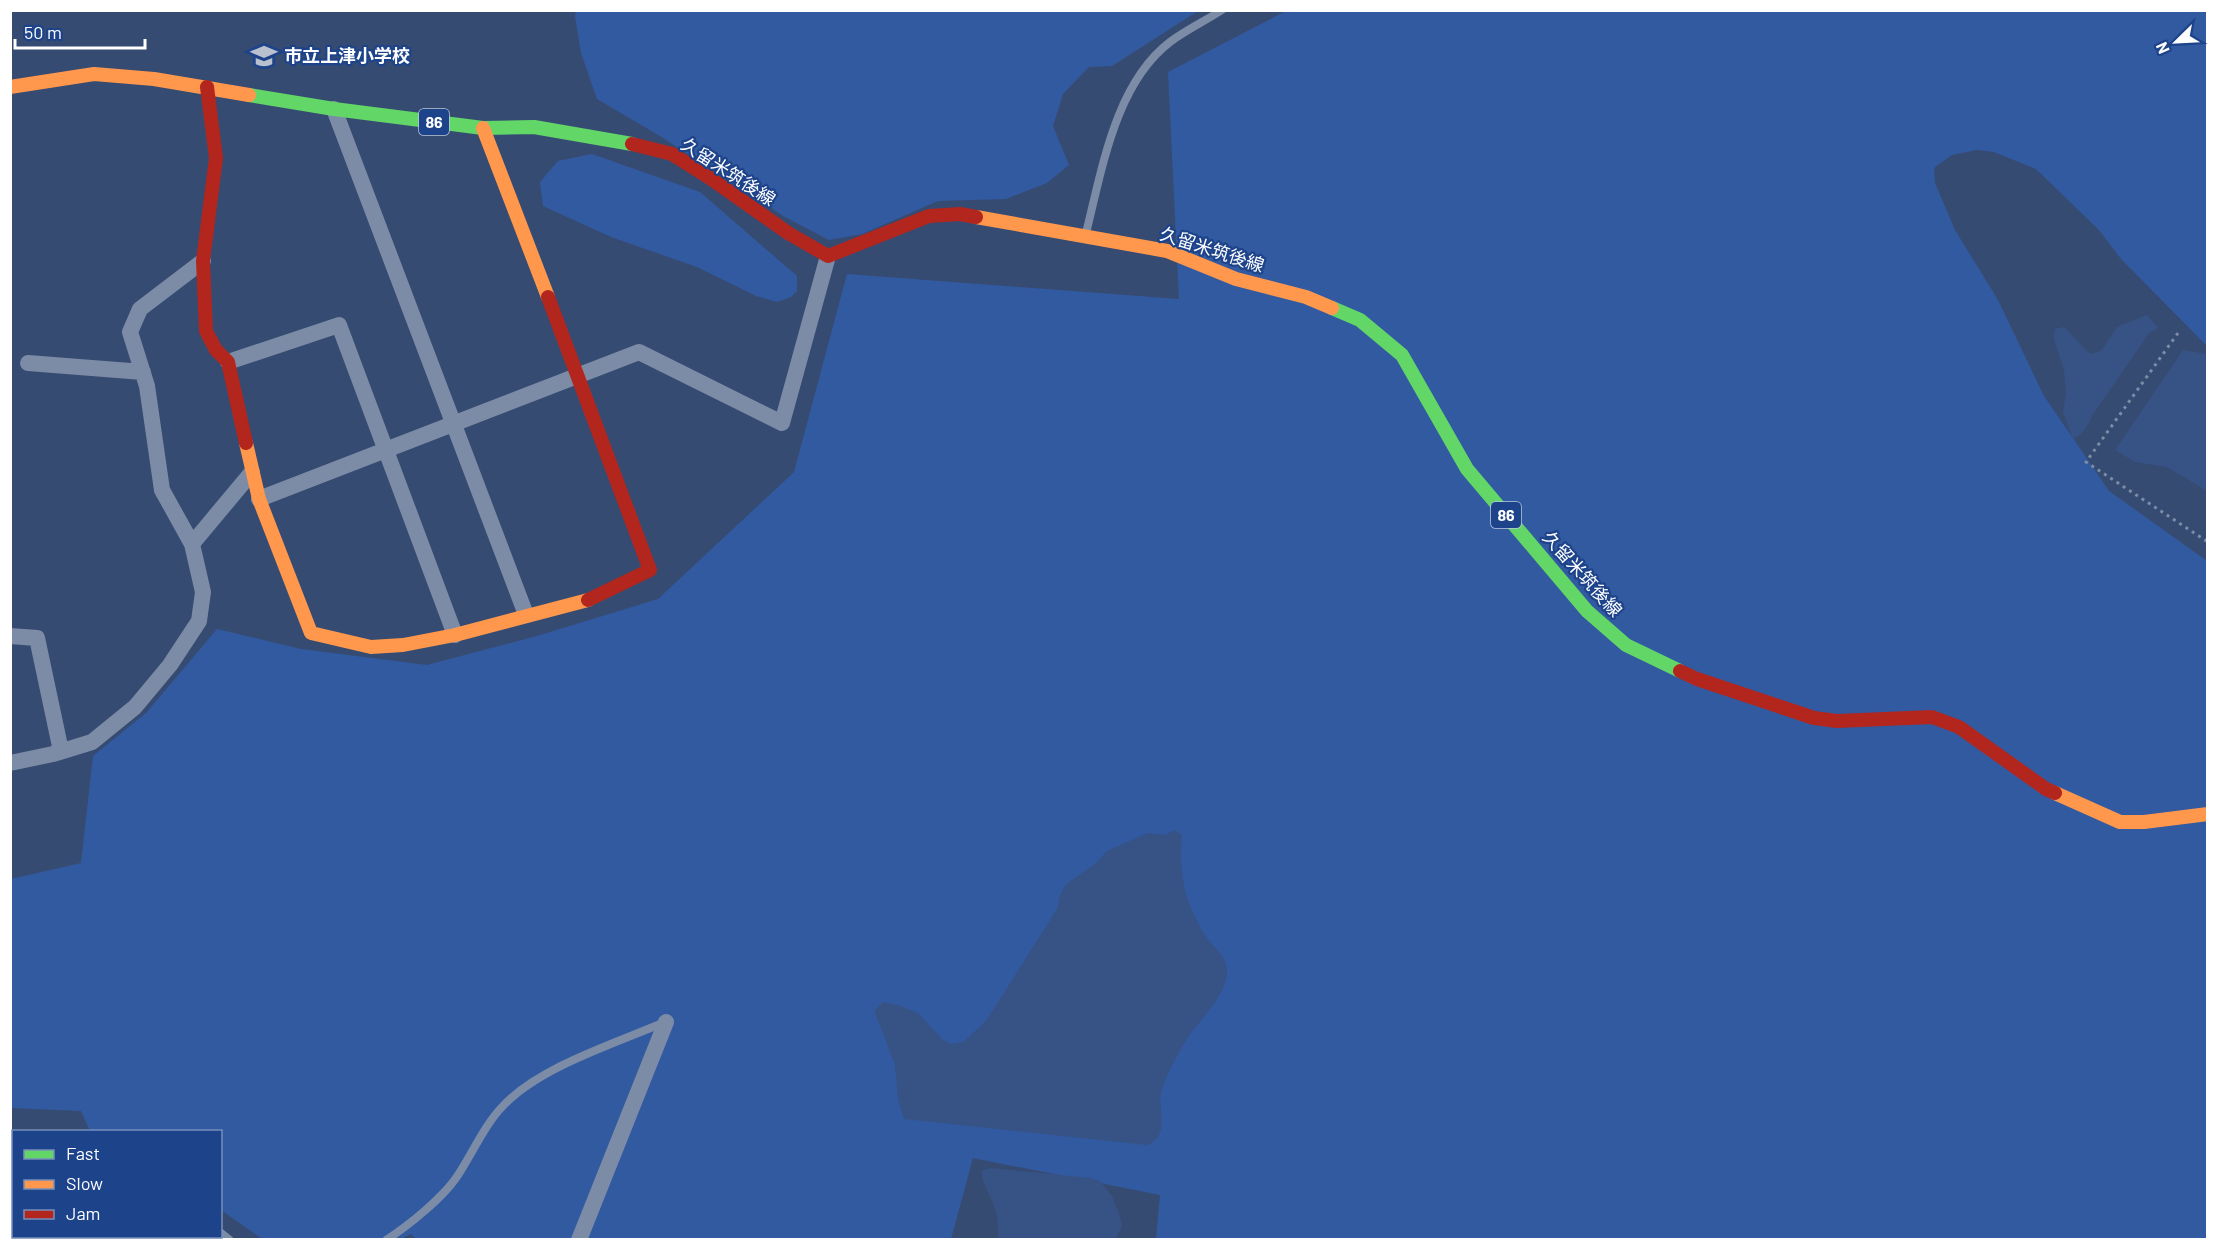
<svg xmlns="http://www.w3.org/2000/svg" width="2218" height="1250" font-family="Barlow,'Noto Sans JP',sans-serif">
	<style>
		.green { fill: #325aa1 }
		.water { fill: #375285 }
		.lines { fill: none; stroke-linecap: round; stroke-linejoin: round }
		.path { stroke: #7d8ca6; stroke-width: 3; stroke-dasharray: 3 4.5; stroke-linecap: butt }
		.lane { stroke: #7d8ca6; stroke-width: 8 }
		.street { stroke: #7d8ca6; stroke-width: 16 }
		.fast { stroke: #63d668; stroke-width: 14 }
		.slow { stroke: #ff974d; stroke-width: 14 }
		.jam { stroke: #b3261e; stroke-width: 14 }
		.labels { text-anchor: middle; stroke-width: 4.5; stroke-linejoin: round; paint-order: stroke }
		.shield { fill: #1d438a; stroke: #bbc7dc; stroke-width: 1.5 }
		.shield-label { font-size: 16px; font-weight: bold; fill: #fff }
		.poi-label { font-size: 18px; font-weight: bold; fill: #fff; stroke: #1d438a; text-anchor: start }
		.street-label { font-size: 18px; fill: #fff; stroke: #1d438a }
	</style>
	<rect width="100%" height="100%" fill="#364b72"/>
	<path class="green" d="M576,10L1198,11L1112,66L1089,67L1063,94L1053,126L1069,165L1047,183L1006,199L938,201L862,234L829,240L785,217L660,136L597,99L581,53L575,16Z
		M1286,11H2207V346L2121,259L2099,230L2036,169L1994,152L1977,150L1952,155L1934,168L1935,183L1955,230L1998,300L2044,396L2109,491L2207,561V1239H1156L1160,1195L973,1158L951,1239L417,1240L411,1234L399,1240L262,1239L221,1210L220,1132L90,1131L81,1111L11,1108V879L81,863L93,756L146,713L217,629L301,649L427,665L537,636L658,599L794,472L847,274L1179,299L1168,72Z
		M592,154L700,192L797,276V291L791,297L777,302L756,296L697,267L611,237L543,206L540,182L558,161Z"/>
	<path class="water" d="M2147,315L2158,328L2149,333L2092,416C2087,427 2084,433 2073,439L2063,412L2066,393L2064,369L2054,339L2055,329L2064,327L2090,354L2101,351L2117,327Z
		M2183,350L2207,354V491L2167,467L2135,462L2115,450Z
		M1175,830L1182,835C1179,875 1184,900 1205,935C1213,947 1229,958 1227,974C1226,995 1198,1022 1187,1039C1179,1051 1173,1064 1167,1076C1165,1081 1162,1087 1161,1093C1158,1112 1170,1137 1147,1145L904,1119L898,1100L895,1065L875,1013L876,1009L883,1002L898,1005L918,1013L943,1040L951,1044L963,1042L986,1021L1057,909L1060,895L1066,884L1095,864L1107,851L1148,833L1165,835Z
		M991,1168L1090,1178L1100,1181L1112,1196L1120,1216L1122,1226L1116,1239H998C999,1228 998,1217 994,1206C991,1195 980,1181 982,1170Z"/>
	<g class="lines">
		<path class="path" d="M2178,333L2086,462L2208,542"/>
		<path class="lane" d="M1086,233C1102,170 1115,84 1170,42C1186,30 1205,21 1222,10
			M220,1232L230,1240
			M386,1240C408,1226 444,1197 458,1175C472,1154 485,1124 503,1106C539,1067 616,1043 665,1022"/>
		<path class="street" d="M334,109L525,612
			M228,362L339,325L455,635
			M28,363L143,372
			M259,499L639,352L782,423L828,256
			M192,544L162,490L147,386L130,332L140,309L203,261
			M10,636L37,638L61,751
			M10,763L53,754L92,742L135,707L170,665L199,621L203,592L192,544L252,472
			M10,1179H14
			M45,1236V1240
			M579,1240L666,1022"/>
		<path class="fast" d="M249,95L334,109L483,128L534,127L632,144
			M1332,308L1360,320L1402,355L1467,469L1587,611L1626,645L1680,671"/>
		<path class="slow" d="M10,87L94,74L154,79L249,95
			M483,128L548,297
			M976,217L1167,251L1236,279L1306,297L1332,308
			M246,443L259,499L311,633L371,647L403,645L455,635L588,600
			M2055,793L2120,822H2144L2208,814"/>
		<path class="jam" d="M207,87L216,158L203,261L206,331L216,350L228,362L246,443
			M632,144L672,154L710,178L788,233L828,256L929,216L960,214L976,217
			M548,297L650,570L588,600
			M1680,671L1697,679L1814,718L1837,721L1932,717L1959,727L2046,789L2055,793"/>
	</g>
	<defs>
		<g id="school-bare" transform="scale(2.07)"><path d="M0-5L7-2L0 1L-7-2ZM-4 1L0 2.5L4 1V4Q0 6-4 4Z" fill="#b9c0ce" stroke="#1d438a" stroke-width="2.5" paint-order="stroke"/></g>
	</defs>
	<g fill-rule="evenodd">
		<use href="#school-bare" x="264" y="56"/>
	</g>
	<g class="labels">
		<g class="shield">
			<rect x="419" y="109" width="30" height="26" rx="4.5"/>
			<rect x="1491" y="502" width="30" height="26" rx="4.5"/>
		</g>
		<g class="shield-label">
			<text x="434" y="128">86</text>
			<text x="1506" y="521">86</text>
		</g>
		<g class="poi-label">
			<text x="284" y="62">市立上津小学校</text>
		</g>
		<g class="street-label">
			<text transform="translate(728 172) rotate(33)" y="6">久留米筑後線</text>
			<text transform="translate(1212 250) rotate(18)" y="6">久留米筑後線</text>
			<text transform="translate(1582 574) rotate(48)" y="6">久留米筑後線</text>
		</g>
	</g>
	<rect width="2218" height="1250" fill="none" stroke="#ffffff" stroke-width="24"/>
	<rect x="12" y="1130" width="210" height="108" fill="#1d438a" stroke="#778eb9" stroke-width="1.5"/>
	<rect x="24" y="1150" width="30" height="9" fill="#63d668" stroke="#778eb9" stroke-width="1.5"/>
	<text x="66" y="1160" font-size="18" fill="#ffffff">Fast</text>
	<rect x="24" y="1180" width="30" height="9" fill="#ff974d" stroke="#778eb9" stroke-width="1.5"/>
	<text x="66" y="1190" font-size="18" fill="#ffffff">Slow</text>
	<rect x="24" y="1210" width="30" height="9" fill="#b3261e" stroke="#778eb9" stroke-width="1.5"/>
	<text x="66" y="1220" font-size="18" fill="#ffffff">Jam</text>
	<g transform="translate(2176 42) rotate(246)" stroke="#1d438a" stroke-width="4.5" paint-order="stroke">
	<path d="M0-4.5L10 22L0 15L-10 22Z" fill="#ffffff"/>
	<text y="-9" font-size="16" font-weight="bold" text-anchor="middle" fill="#ffffff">N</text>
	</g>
	<path d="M15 39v9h130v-9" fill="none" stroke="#ffffff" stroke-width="3"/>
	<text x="24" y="39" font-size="18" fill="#ffffff" stroke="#1d438a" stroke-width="4.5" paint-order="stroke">50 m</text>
</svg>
